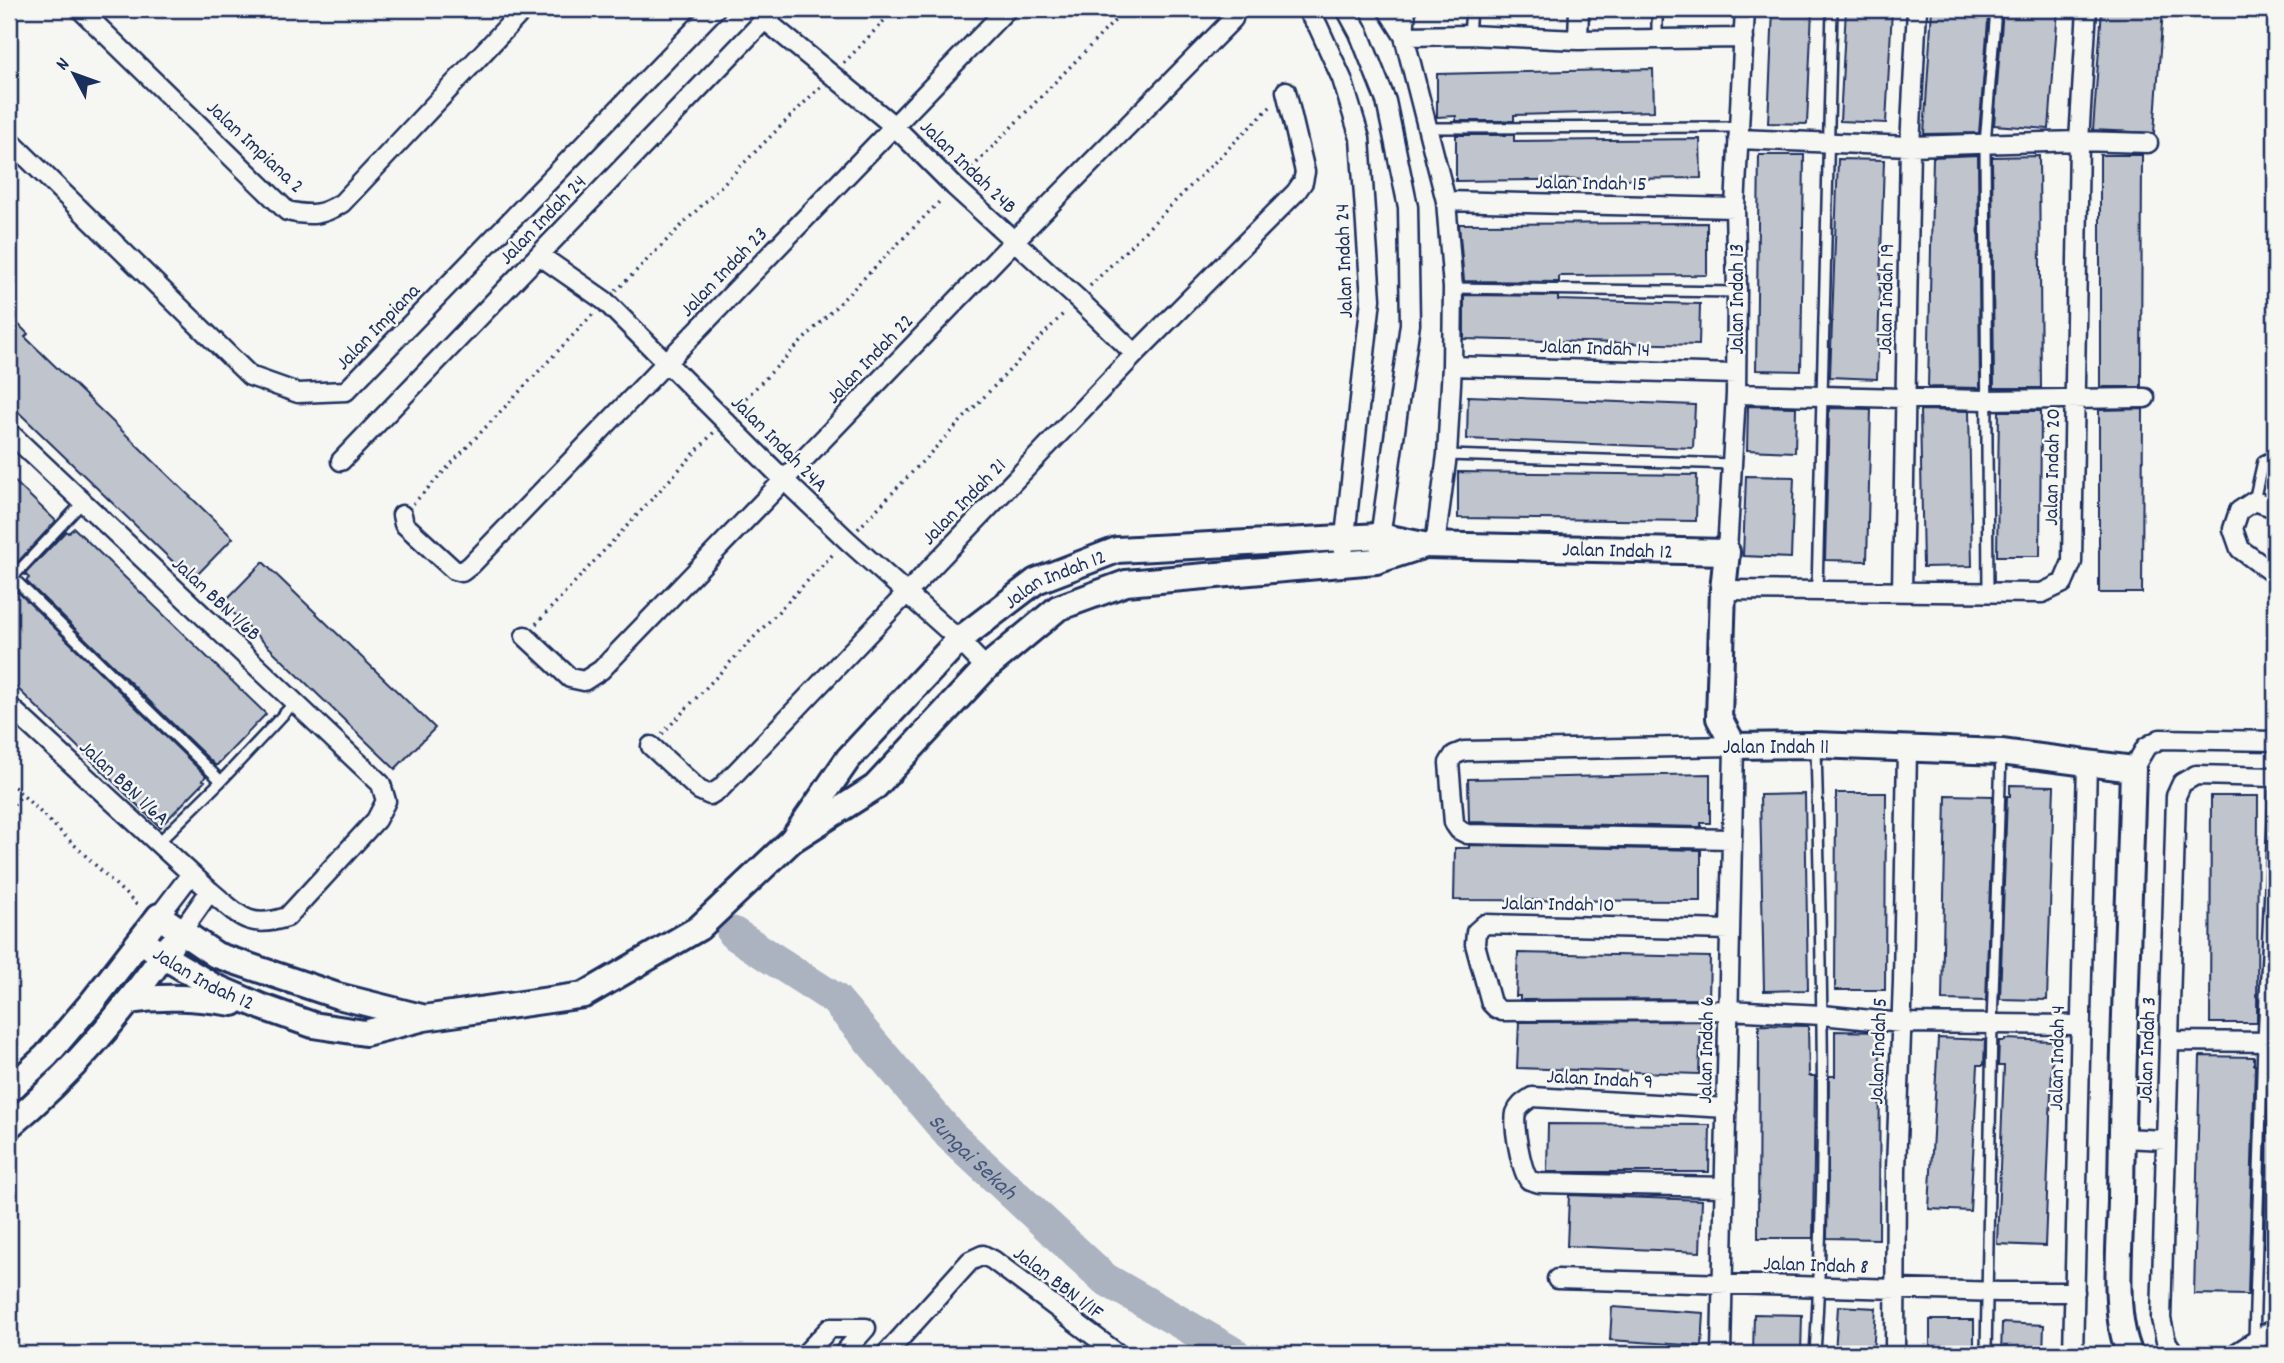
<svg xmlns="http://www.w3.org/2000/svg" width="2284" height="1363" font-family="Dekko,sans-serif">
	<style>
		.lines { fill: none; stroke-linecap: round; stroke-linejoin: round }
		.river { stroke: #abb2c0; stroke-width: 33 }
		.building { fill: #c0c4cd; stroke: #1b2f5e; stroke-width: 2 }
		.lane-casing { stroke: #1b2f5e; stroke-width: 14 }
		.street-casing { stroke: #1b2f5e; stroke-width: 23 }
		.secondary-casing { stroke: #1b2f5e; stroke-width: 30 }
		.path { stroke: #1b2f5e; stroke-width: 3.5; stroke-dasharray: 2 5; stroke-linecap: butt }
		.lane { stroke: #f6f6f2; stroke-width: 9 }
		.street { stroke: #f6f6f2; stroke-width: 18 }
		.secondary { stroke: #f6f6f2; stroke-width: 24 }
		.labels { text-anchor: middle; stroke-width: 5; stroke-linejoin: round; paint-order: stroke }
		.street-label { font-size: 21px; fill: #1b2f5e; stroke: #f6f6f2 }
		.water-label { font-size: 23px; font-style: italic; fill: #46567b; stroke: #f6f6f2 }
	</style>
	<rect width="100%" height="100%" fill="#f6f6f2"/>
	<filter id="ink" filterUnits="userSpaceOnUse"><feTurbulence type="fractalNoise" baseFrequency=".0143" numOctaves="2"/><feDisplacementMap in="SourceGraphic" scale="14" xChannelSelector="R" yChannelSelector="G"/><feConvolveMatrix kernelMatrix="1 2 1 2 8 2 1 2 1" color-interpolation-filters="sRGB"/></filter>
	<g filter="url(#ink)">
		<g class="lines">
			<path class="river" id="s1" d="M733,933L835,999L950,1135L1105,1279L1235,1354"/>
		</g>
		<path class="building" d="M1773,9H1812L1807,124L1768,123Z
			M1846,9H1892L1886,123L1840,121Z
			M1932,9H1989L1979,133L1924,134Z
			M2003,9H2058L2049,129L1994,125Z
			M2102,9H2163L2154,133L2093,130Z
			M1653,69L1654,111L1514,115V121H1456V116L1437,117V74Z
			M1456,135H1514V141L1700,139L1701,178L1456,181Z
			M1759,155H1804L1801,371L1756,370Z
			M1978,155L1980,388L1928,387L1933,157Z
			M2100,155H2142L2141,387H2100Z
			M2039,156L2041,388H1994L1992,157Z
			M1838,159L1884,160L1877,379L1830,377Z
			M1707,223V275L1559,276V282L1464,281L1459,224Z
			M1464,295L1558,296V300L1700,304L1699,345L1464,339Z
			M9,315L28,334L25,337L233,538L192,580L9,403Z
			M1468,396L1695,405L1693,448L1467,439Z
			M1748,406L1796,407L1795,452L1747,450Z
			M1829,408L1871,409L1867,561L1825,560Z
			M2143,409L2142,593H2099V410Z
			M1920,410L1969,411L1972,566L1923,567Z
			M1999,411H2041L2040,556H1997Z
			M1458,472L1697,475L1696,521L1458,518Z
			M9,476L56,521L15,565L9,559Z
			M1746,476L1794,477L1791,558L1743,556Z
			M74,528L266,714L216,766L26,581L29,578L25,574L66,531L68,533Z
			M263,562L435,728L395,769L223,603Z
			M17,591L206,776L203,780L205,781L160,827L9,680V599Z
			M1710,774V823H1701V827L1469,822L1468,779Z
			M2010,785L2054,786L2047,1000L2000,999L2007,796H2010Z
			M1836,793H1886L1885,990H1835Z
			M1805,794L1808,990L1764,991L1760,795Z
			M1946,795L1993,796L1986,1001L1942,1000Z
			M2211,796H2258L2257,1023H2210Z
			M1469,845L1701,850V901L1454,900L1455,848H1469Z
			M1518,953L1710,957L1709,999L1520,1000V996H1516Z
			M1701,1021L1699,1074L1517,1068L1519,1022Z
			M1759,1025L1808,1026L1809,1076H1815L1813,1238H1758Z
			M1835,1031L1880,1032L1879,1239L1827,1238L1829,1076H1835Z
			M1938,1038L1985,1040L1984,1065H1978L1970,1211L1929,1209Z
			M2005,1039L2053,1041L2045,1246L1997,1244L2004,1066H1998L1999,1041H2005Z
			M2200,1056L2254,1057V1065H2255L2248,1295L2194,1294Z
			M2269,1066H2275V1248H2264Z
			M1548,1124L1710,1125L1709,1172H1547Z
			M1569,1195L1702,1200L1700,1252L1567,1246Z
			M1838,1306L1876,1308L1873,1354H1835Z
			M1612,1307L1704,1313L1702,1346L1610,1340Z
			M1754,1314L1802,1315L1801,1354H1753Z
			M1930,1320H1974V1354H1930Z
			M2002,1323L2044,1325L2043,1354H2001Z"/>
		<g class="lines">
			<g class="lane-casing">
				<path id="lane" d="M1469,35L1471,9
					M1657,38V9
					M1429,128L1738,127
					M1453,288L1737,292
					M1447,455L1733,464
					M2254,501L2263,461L2275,455
					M9,574L221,781
					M10,580L83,502
					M1817,591L1832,9
					M1988,593L1985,144L1996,9
					M158,843L221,781L295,702
					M2254,1340L2263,1042L2275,777
					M1815,1354C1828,1152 1821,949 1816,747
					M1986,1354L1992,1025L2001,754"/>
			</g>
			<g class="street-casing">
				<path id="street" d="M80,9L287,211C310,216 321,216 342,203L524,9
					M1306,9L1318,26L1342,79L1360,138L1371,299L1342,564
					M1346,9L1359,33L1386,101L1408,207L1410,324L1379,545
					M1387,9L1404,36L1446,201L1453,288L1452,366L1447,455L1435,545
					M765,20L894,126L954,186L1078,299L1135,354
					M1404,36L1469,35L1578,40L1744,38
					M1404,36L1406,9
					M1578,40L1579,9
					M1738,139L1910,146L2079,141L2148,143
					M9,140L250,376L298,393L346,391L715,9
					M1446,201L1735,208
					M539,255L605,301L784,480L847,540L959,640L986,668
					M1452,366L1736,374
					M1736,394L1985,400L2145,398
					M9,432L381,784L386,801L376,820L287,917C248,930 239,915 210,891L9,706
					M341,461L775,9
					M2275,508L2254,501L2239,511L2233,529L2240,549L2275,575
					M402,515L404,524L454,570L462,572L471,565L1007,9
					M1727,552L1736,394L1737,292L1735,208L1745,9
					M1723,590L2042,593L2063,583L2072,562L2079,141L2087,9
					M1902,591L1910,146L1917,9
					M525,636L570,678L584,681L601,670L1014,241L1233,19L1235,9
					M651,746L699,790L710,795L721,788L1135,354L1296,192L1303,182L1305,172L1286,91
					M2133,769L2146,747L2160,739L2275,741
					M159,916L191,874
					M1730,930L1485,924L1476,932L1475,944L1491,1003L1496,1008L1502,1011L1729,1010L1822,1015L1901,1023L2079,1025
					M181,932L210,891
					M2169,1041L2275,1042
					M2122,1138L2166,1140
					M1725,1187L1539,1183L1529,1180C1521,1170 1513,1125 1516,1113C1519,1105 1525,1102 1532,1097L1727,1108
					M1557,1279L2000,1292H2075
					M805,1354L830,1328H866
					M843,1354L866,1328
					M886,1354L970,1261L983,1255L993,1260L1118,1354
					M1721,1354C1725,1151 1730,949 1734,746L1464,751L1454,755L1449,763L1454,823L1459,830L1467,834L1732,839
					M1895,1354L1896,1169L1903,981L1907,749
					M2073,1354L2087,763
					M2175,1354L2166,1341L2161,1319L2176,796L2182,783L2196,775L2275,777
					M2235,1354L2275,1328"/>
			</g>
			<g class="secondary-casing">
				<g id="secondary">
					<path id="s2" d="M792,840L848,759L959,640L1036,581L1117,550L1380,536L1423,545L1727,552L1723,590L1719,718L1734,746L1816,745L2001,752L2133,769C2129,913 2122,1057 2121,1201C2120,1245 2112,1315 2130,1354"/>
					<path id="s3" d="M141,940L163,956L213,986L262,1007L313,1025L365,1033L424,1018L584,995L699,928L792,840L875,787L986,668L1058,608L1126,583L1376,561L1422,546"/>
					<path d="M129,1001C166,995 196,998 233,1003"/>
					<path d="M9,1090L46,1056L93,1001L159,916L216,955L338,996L421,1017"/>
					<path d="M9,1126C72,1074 123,1012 171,945"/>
				</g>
			</g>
			<path class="path" d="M844,63L895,9
				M967,173L1126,9
				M1090,286L1273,104
				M616,291L821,86
				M736,408L942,199
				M413,504L593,314
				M858,529L1065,312
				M536,624L714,432
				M662,734L835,552
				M9,782L140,908
				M9,810L22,795"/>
			<use href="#lane" class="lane"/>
			<use href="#street" class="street"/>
			<use href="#secondary" class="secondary"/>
		</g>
	</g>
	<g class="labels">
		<g class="street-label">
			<text transform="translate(256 146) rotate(43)" y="7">Jalan Impiana 2</text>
			<text transform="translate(969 166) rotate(44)" y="7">Jalan Indah 24B</text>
			<text transform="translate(1591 182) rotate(1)" y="7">Jalan Indah 15</text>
			<text transform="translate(542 219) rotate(-46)" y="7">Jalan Indah 24</text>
			<text transform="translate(1343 261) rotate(-92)" y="7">Jalan Indah 24</text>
			<text transform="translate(723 271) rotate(-46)" y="7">Jalan Indah 23</text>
			<text transform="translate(1736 299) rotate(-90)" y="7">Jalan Indah 13</text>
			<text transform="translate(1885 299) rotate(-89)" y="7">Jalan Indah 19</text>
			<text transform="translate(377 326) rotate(-46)" y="7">Jalan Impiana</text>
			<text transform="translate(1595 347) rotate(2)" y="7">Jalan Indah 14</text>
			<text transform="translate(869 358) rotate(-46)" y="7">Jalan Indah 22</text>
			<text transform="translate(780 443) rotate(45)" y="7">Jalan Indah 24A</text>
			<text transform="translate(2051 467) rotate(-89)" y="7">Jalan Indah 20</text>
			<text transform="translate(963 501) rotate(-46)" y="7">Jalan Indah 21</text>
			<text dy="7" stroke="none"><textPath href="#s2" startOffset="947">Jalan Indah 12</textPath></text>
			<text dy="7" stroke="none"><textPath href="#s2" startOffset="376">Jalan Indah 12</textPath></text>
			<text transform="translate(217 598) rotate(43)" y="7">Jalan BBN 1/6B</text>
			<text x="1776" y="753">Jalan Indah 11</text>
			<text transform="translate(125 782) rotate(43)" y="7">Jalan BBN 1/6A</text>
			<text transform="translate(1558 903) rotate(1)" y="7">Jalan Indah 10</text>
			<text dy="7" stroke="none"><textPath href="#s3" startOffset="74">Jalan Indah 12</textPath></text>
			<text transform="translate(1705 1050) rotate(-89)" y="7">Jalan Indah 6</text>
			<text transform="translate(2146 1050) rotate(-88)" y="7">Jalan Indah 3</text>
			<text transform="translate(1877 1051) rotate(-88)" y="7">Jalan Indah 5</text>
			<text transform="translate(2056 1058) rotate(-89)" y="7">Jalan Indah 4</text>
			<text transform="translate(1600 1078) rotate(3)" y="7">Jalan Indah 9</text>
			<text transform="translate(1816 1264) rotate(2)" y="7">Jalan Indah 8</text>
			<text transform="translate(1059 1282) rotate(37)" y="7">Jalan BBN 1/1F</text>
		</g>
		<g class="water-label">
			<text dy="8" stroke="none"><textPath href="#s1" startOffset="331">Sungai Sekah</textPath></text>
		</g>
	</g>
	<rect width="2284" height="1363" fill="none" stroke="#f6f6f2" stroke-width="35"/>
	<rect x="18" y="18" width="2249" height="1328" fill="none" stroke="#1b2f5e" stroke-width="2.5" filter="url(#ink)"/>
	<g transform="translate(74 74) rotate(311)" stroke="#f6f6f2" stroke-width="5" paint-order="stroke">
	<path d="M0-5L12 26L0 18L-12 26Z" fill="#1b2f5e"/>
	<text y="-10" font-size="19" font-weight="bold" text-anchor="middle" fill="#1b2f5e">N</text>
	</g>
</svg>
